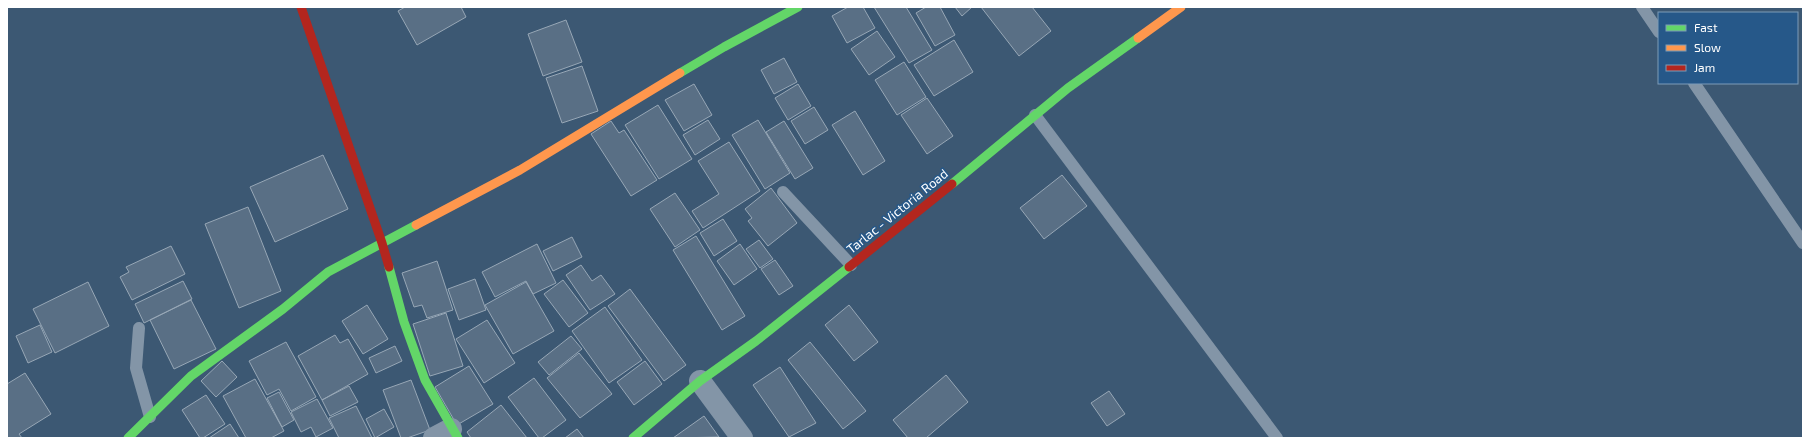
<svg xmlns="http://www.w3.org/2000/svg" width="1810" height="445" font-family="'Exo 2',sans-serif">
	<style>
		.building { fill: #596f85; stroke: #97a7b6 }
		.lines { fill: none; stroke-linecap: round; stroke-linejoin: round }
		.lane { stroke: #8395a7; stroke-width: 12 }
		.street { stroke: #8395a7; stroke-width: 22 }
		.fast { stroke: #63d668; stroke-width: 9 }
		.slow { stroke: #ff974d; stroke-width: 9 }
		.jam { stroke: #b3261e; stroke-width: 9 }
		.labels { text-anchor: middle; stroke-width: 3; stroke-linejoin: round; paint-order: stroke }
		.street-label { font-size: 13px; fill: #fff; stroke: #265889 }
	</style>
	<rect width="100%" height="100%" fill="#3c5873"/>
	<path class="building" d="M405,7H461L466,17L417,45L398,11Z
		M848,7H863L875,28L847,43L832,16Z
		M874,7H906L932,50L909,63Z
		M926,7H940L955,35L935,46L916,13Z
		M955,7H972L962,16Z
		M981,7H1032L1051,31L1019,56Z
		M566,20L582,62L543,76L528,34Z
		M877,31L895,57L869,75L851,49Z
		M954,40L973,72L934,96L914,65Z
		M784,58L797,82L774,94L761,70Z
		M904,62L926,97L897,115L875,80Z
		M582,66L598,111L562,123L546,78Z
		M694,84L712,115L684,131L665,100Z
		M798,84L811,106L788,120L775,98Z
		M927,98L953,136L927,154L901,115Z
		M658,105L692,159L659,179L625,125Z
		M814,107L828,130L805,144L791,121Z
		M855,111L885,161L863,175L832,125Z
		M708,120L720,139L695,155L683,135Z
		M758,120L790,173L765,189L732,135Z
		M611,121L619,133L624,130L657,180L631,196L591,134Z
		M784,121L813,168L795,179L766,132Z
		M729,142L760,191L703,228L692,211L719,194L698,161Z
		M323,155L348,209L275,242L250,187Z
		M1062,175L1087,206L1044,239L1020,208Z
		M771,188L797,223L768,246L748,221L752,218L745,209Z
		M675,193L700,230L675,247L650,209Z
		M248,207L281,291L239,308L205,224Z
		M723,219L737,241L714,256L700,233Z
		M696,236L745,316L722,330L673,250Z
		M572,237L582,257L553,271L543,251Z
		M759,240L773,259L760,268L746,249Z
		M537,244L556,283L533,294L526,281L495,297L482,272Z
		M740,244L757,269L734,285L717,261Z
		M171,246L185,274L132,300L120,277L129,272L126,267Z
		M775,260L793,286L779,295L761,269Z
		M437,261L453,310L427,318L422,305L414,307L402,273Z
		M581,265L592,281L601,275L615,294L590,310L566,275Z
		M475,279L486,310L459,320L448,289Z
		M563,280L588,313L569,327L544,294Z
		M183,281L192,299L144,323L135,304Z
		M88,282L109,326L55,353L33,309Z
		M526,282L554,331L513,354L485,305Z
		M630,289L686,365L664,381L608,306Z
		M191,300L216,349L174,369L150,320Z
		M367,305L388,339L363,354L342,321Z
		M849,305L878,342L854,361L825,325Z
		M605,307L642,360L609,383L572,331Z
		M446,313L463,366L430,376L413,324Z
		M487,320L515,363L484,383L456,339Z
		M40,325L52,352L28,363L16,336Z
		M335,335L340,343L348,339L368,374L322,400L298,356Z
		M571,336L582,349L549,375L538,362Z
		M286,342L316,397L291,411L279,389L267,395L249,361Z
		M810,342L866,411L843,429L788,360Z
		M395,346L402,361L376,373L369,358Z
		M579,353L612,394L580,418L547,378Z
		M222,361L237,377L216,397L201,381Z
		M645,361L662,384L634,405L617,382Z
		M469,366L493,404L457,425L435,387Z
		M780,367L816,423L789,437L753,385Z
		M25,373L51,414L19,434L22,438H7V384Z
		M946,375L968,402L926,438H908L893,420Z
		M534,378L566,420L542,438H539L508,397Z
		M255,379L284,431L271,438H246L223,396Z
		M411,380L430,430L407,438H401L383,390Z
		M349,386L358,402L330,416L322,400Z
		M1109,391L1125,414L1107,426L1091,403Z
		M279,392L294,420L282,427L267,398Z
		M206,395L225,424L203,438H200L182,410Z
		M317,399L333,428L316,437L311,427L301,432L291,412Z
		M501,405L527,438H471L467,432Z
		M356,406L372,438H339L329,418Z
		M384,409L394,427L375,438L366,419Z
		M704,416L719,437L673,438Z
		M230,424L239,438H209Z
		M577,429L584,438H565Z"/>
	<g class="lines">
		<path class="lane" d="M1642,7L1659,32
			M1694,83L1803,243
			M1035,115L1277,438
			M783,192L851,265
			M139,328L136,368L150,417"/>
		<path class="street" d="M700,381L742,438
			M434,438L451,429"/>
		<path class="fast" d="M680,73L724,47L798,7
			M952,184L1068,88L1138,38
			M389,267L404,322L425,380L458,438
			M128,438L191,376L283,309L328,272L416,225
			M633,438L700,381L756,341L849,267"/>
		<path class="slow" d="M1138,38L1181,7
			M416,225L520,170L680,73"/>
		<path class="jam" d="M301,7L382,243L389,267
			M849,267L952,184"/>
	</g>
	<g class="labels">
		<g class="street-label">
			<text transform="translate(897 211) rotate(-39)" y="5">Tarlac - Victoria Road</text>
		</g>
	</g>
	<rect width="1810" height="445" fill="none" stroke="#ffffff" stroke-width="16"/>
	<rect x="1658" y="12" width="140" height="72" fill="#265889" stroke="#7d9bb8"/>
	<rect x="1666" y="25" width="20" height="6" fill="#63d668" stroke="#7d9bb8"/>
	<text x="1694" y="32" font-size="12" fill="#ffffff">Fast</text>
	<rect x="1666" y="45" width="20" height="6" fill="#ff974d" stroke="#7d9bb8"/>
	<text x="1694" y="52" font-size="12" fill="#ffffff">Slow</text>
	<rect x="1666" y="65" width="20" height="6" fill="#b3261e" stroke="#7d9bb8"/>
	<text x="1694" y="72" font-size="12" fill="#ffffff">Jam</text>
</svg>
